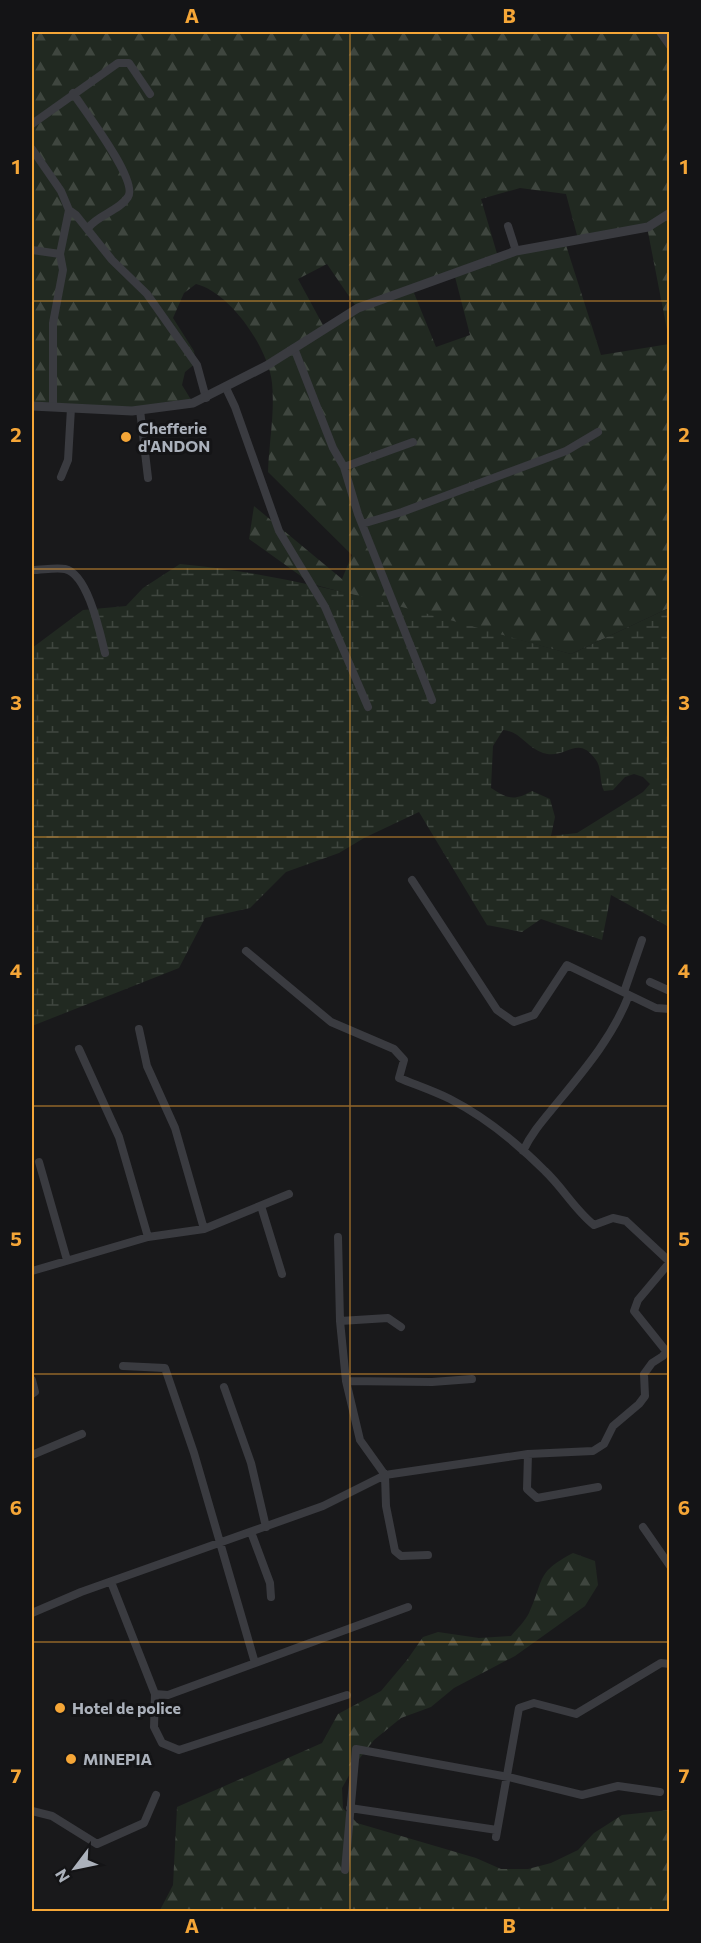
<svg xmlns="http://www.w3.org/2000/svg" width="701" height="1943" font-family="Commissioner,sans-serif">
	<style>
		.forest { fill: url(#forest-firs); fill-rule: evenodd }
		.wetland { fill: url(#wetland-marsh); fill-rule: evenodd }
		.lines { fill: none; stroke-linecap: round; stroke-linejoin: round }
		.minor { stroke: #3a3b40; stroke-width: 8 }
		.tertiary { stroke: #3a3b40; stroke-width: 9 }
		.grid { fill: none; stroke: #f5a637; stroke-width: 1.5; stroke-opacity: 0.55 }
		.poi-dot { fill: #f5a637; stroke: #141416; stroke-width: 2 }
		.labels { text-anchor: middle; stroke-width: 6; stroke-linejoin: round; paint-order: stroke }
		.poi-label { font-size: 16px; font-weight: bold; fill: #abb1bb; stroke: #141416; text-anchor: start }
		.neatline { fill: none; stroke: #f5a637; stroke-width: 2 }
		.grid-label { font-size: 20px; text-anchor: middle; font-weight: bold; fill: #f5a637 }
	</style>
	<defs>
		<pattern id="forest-firs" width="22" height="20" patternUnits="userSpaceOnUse" patternTransform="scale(1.5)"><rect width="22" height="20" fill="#212921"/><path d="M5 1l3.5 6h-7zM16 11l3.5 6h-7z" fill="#3f463f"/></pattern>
		<pattern id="wetland-marsh" width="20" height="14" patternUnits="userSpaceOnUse" patternTransform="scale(1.5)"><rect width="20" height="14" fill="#212921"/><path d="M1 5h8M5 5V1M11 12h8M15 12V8" fill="none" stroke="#3f463f"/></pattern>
	</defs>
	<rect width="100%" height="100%" fill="#19191b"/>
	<path class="forest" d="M32,32H669V340L647,227L578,239L566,194L520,188L481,199L498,257L565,242L601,355L669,344V608L571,654L312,584L249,539L254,506L342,579L352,555L268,472C269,443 275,412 272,383C269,349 230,292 196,284L184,293L173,318L194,351L196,363L185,372L182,385L193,403L132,411L32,405ZM327,264L357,308L324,327L298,279ZM454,273L470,335L436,347L412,288Z
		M573,1553L595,1561L598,1585L585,1606L515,1656L454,1688L431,1707L401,1718L374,1740L356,1763L342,1788L343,1808L357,1823L476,1858L501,1869H528L551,1863L578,1850L594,1833L622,1815L669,1810V1911L159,1912L173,1885L177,1807L322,1743L338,1714L381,1691L407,1660L423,1637L438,1632L479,1638L511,1636C517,1629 525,1621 529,1613C545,1579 535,1573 573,1553Z"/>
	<path class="wetland" d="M180,564C313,576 442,619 571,654L669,608V927L611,895L602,940L541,919L522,932L487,925L419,812L364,838L339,853L286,872L250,908L205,918L179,968L32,1026V648L83,610L126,606L143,588ZM503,730C520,731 527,748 543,753C567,760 577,733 596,760C602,768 599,781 604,791L613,790L625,777L634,774L643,777L650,784L643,792L577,833L551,836L555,817L550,799L532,791C514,801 508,799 491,788L493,746Z"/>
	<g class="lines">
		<path class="minor" d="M660,32L670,46
			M73,93C84,110 139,181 128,197C119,211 99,214 88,228
			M32,124L118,63H129L150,94
			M32,149L61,191L69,210L60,254L63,270L53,323V407
			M69,210L76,215L112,260L147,294L197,365L206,398
			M508,226L516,251
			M32,250L60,254
			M294,348L333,448L344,467L358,514L432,700
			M226,388L235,407L279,531L325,607L368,707
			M140,410L148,478
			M344,467L413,442
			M61,477L68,460L71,408
			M362,524L402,512L566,451L598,432
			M32,570C42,570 56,567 65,569C88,574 100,633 105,653
			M412,880L497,1010L514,1022L534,1015L567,965L656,1008L670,1009
			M246,951L331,1022L394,1049L404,1060L399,1078C416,1085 434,1091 450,1099C485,1117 517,1143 545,1171C563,1188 575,1210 594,1225L613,1218L626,1221L670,1262
			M650,982L670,991
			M624,992L642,940
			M139,1029L147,1066L175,1128L204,1229
			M79,1049L119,1137L148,1237
			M523,1151C532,1132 545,1118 558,1102C586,1068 613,1036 629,995
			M39,1162L67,1260
			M261,1206L282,1274
			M338,1237L340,1321L346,1381L360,1440L385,1475L386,1506L395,1551L401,1556L428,1555
			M32,1271L148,1237L204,1229L289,1194
			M340,1321L388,1318L401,1327
			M123,1366L165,1368L194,1453L255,1663
			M32,1380L35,1392L32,1394
			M346,1381L432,1382L472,1379
			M224,1387L251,1463L266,1527
			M528,1454L527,1489L537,1498L598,1487
			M32,1455L82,1434
			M643,1527L670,1566
			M251,1532L270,1583L271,1597
			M111,1582L155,1694L154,1727L162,1743L179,1750L347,1695
			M32,1613L81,1592L323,1506L385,1475L528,1454L593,1451L604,1444L613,1426L639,1404L645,1396L644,1374L652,1363L663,1356L666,1351L634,1311L638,1300L670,1262
			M155,1694L168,1695L408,1607
			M350,1808L497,1830
			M32,1811L52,1816L97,1844L144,1823L156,1795
			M496,1837L519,1708L534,1703L576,1714L661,1663L670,1664
			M345,1870L356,1749L508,1777L582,1795L618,1786L660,1792"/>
		<path class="tertiary" d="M32,406L132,411L193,403L266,366L358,308L516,251L648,227L670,213"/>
	</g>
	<path class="grid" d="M350,32V1912M32,301H670M32,569H670M32,837H670M32,1106H670M32,1374H670M32,1642H670"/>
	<g class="poi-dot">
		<circle cx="126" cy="437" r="6"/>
		<circle cx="60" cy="1708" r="6"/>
		<circle cx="71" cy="1759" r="6"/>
	</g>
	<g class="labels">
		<g class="poi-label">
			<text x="138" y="434">Chefferie<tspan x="138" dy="18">d'ANDON</tspan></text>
			<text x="72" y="1714">Hotel de police</text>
			<text x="83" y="1765">MINEPIA</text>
		</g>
	</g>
	<rect width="701" height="1943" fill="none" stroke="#141416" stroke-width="66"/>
	<g transform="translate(75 1868) rotate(238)" stroke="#141416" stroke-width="4.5" paint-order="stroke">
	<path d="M0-4.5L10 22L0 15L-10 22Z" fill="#abb1bb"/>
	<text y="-9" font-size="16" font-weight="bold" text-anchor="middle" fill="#abb1bb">N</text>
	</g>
	<rect x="33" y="33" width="635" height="1877" class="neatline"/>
	<g class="grid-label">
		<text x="192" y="23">A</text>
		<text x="509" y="23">B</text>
		<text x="16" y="174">1</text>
		<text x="684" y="174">1</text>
		<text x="16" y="442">2</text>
		<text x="684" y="442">2</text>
		<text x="16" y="710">3</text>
		<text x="684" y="710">3</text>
		<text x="16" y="978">4</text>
		<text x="684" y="978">4</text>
		<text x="16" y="1246">5</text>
		<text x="684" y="1246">5</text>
		<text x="16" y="1515">6</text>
		<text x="684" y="1515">6</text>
		<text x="16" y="1783">7</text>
		<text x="684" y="1783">7</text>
		<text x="192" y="1933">A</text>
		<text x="509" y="1933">B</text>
	</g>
</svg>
